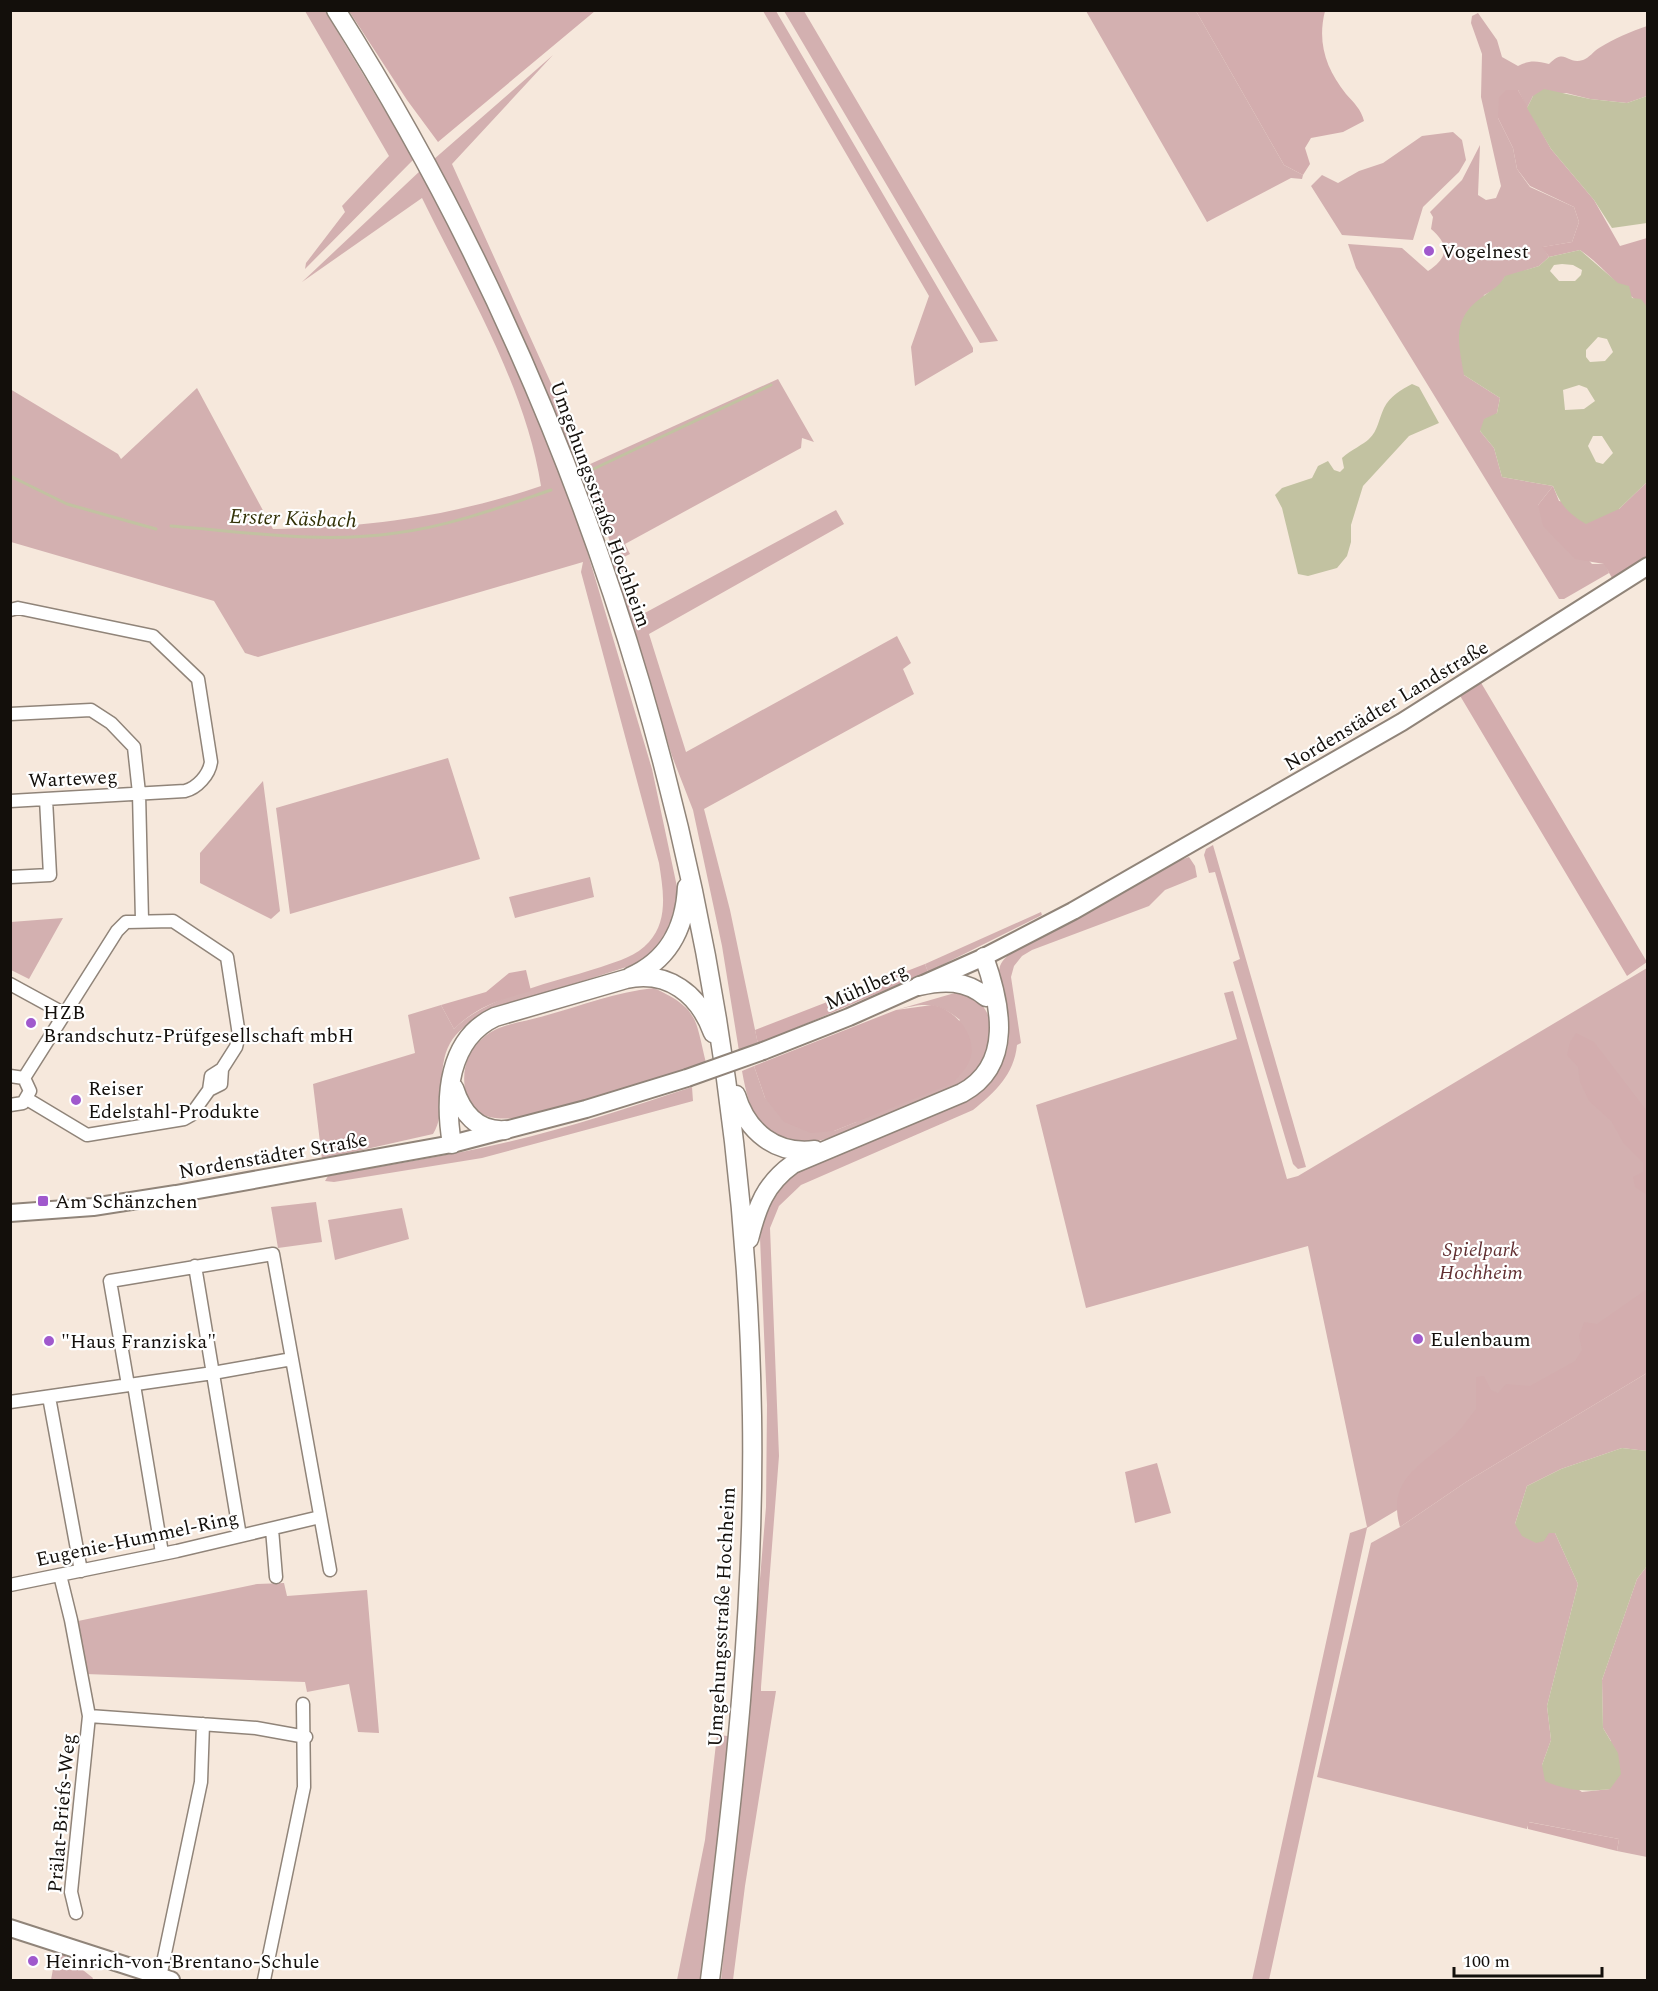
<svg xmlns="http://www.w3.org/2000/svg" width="1658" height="1991" font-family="Spectral,serif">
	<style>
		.green { fill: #d3b0b0 }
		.forest { fill: #d3adae }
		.water { fill: #c2c2a1; fill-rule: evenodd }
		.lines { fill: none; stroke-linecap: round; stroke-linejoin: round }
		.stream { stroke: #c2c2a1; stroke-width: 3 }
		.street-casing { stroke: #908479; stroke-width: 15 }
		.secondary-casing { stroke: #908479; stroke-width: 20 }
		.primary-casing { stroke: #908479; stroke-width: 21 }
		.street { stroke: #fff; stroke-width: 12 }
		.secondary { stroke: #fff; stroke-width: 16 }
		.primary { stroke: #fff; stroke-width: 18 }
		.secondary-bridge-casing { stroke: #908479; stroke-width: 20; stroke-linecap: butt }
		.secondary-bridge { stroke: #fff; stroke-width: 16 }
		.poi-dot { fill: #a059cd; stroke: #fff; stroke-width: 2 }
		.labels { text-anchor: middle; stroke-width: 4.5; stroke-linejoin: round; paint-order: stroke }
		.poi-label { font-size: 20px; fill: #130f0b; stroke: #fff; text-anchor: start }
		.street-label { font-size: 20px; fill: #130f0b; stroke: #fff }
		.park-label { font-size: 20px; font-style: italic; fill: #622f32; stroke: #fff }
		.water-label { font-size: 21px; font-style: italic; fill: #313005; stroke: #fff }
	</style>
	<rect width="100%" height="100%" fill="#f6e8dc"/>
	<path class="green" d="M305,11H325L414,159L305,269L306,263L345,212L342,206L389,156Z
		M763,11H776L973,348V352L915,386L911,347L929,296Z
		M784,11H804L998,341L980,343Z
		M1086,11H1196L1284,165L1303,175L1302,179L1291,178L1207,222Z
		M1478,13L1497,40L1502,57L1518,66C1529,60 1537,61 1549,64C1566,47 1566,65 1583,60C1589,58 1594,51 1599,48C1615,38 1630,32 1647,26V96L1627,103L1590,99L1566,93L1533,96L1527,108L1518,90L1498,118L1513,148L1517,169L1530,187L1574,207L1579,222L1572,242L1543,247L1549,257L1539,266L1505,277L1498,288L1484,295L1464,375L1500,398L1497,413L1480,431L1494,448L1502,477L1553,486L1538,505L1592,564H1605L1609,573L1564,599H1559L1356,268L1348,244L1402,248L1428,271C1448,258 1450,245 1431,229L1433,217L1430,212L1462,180L1480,145L1478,195L1486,200L1496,198L1501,186L1481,97L1482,54L1471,23L1472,16Z
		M553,55L452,164L588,465L778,379L814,442L802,438L801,448L625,544L630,554L622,558L641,615L836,510L844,524L649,634L686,752L897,636L911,663L903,669L914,694L704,809L730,910L758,1044L739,1051L722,946L693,810L672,756L610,554L613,550L586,476L582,468H577L517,329L433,160Z
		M1453,132L1462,140L1466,160L1459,172L1423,207L1413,240L1342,235L1311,186L1322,175L1338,183L1359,171L1383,163L1422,136Z
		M421,170L497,323L568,487L652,769L680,901L671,935L642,962L492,1010C445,1034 442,1049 441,1099C440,1113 440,1122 433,1134L322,1159L313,1084L415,1053L408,1015L441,1005L454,1029C488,995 555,982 601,967C618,961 637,956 649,942C669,920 663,889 659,863L581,572L583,562L258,657L245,653L214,601L11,542L10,389L118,454L121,459L197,388L273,529C370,527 449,517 541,486C526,387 466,288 422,198L302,282Z
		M448,758L480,859L290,914L276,808Z
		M263,781L280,911L271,919L200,883V853Z
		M1213,845L1306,1167L1298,1169L1293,1164L1233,962L1240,959L1215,872L1209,873L1204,855L1206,849Z
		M1189,857L1195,866L1197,877L1165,890L1149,906L1032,950L1022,956L1014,966L1011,977L1021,1043L1017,1045C1014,1075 995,1092 973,1110L801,1185L779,1206L770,1228L779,1456L761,1687V1691H776L745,1886L733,1980H721L751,1686L766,1507L767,1405L760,1238C763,1208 771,1193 794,1173L975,1094C1010,1067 1014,1039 1004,998C1001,988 997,976 1000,966C1003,958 1010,954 1016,949L1175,862Z
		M590,877L594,897L515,918L509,897Z
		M1041,912L1042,915L928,972L925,964Z
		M63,918L29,979L11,970V922Z
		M1647,968V1361L1367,1528L1269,1980H1252L1350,1533L1367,1527L1308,1246L1086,1308L1036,1105L1237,1039L1224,993L1233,991L1287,1179L1298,1176Z
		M654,988C699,1009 695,1018 706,1063C651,1082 551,1124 495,1118C480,1116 469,1109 466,1094C461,1072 466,1052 484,1037C498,1024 525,1022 544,1016C581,1006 615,992 654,988Z
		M965,990C983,1002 994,1016 990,1039C983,1088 926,1099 886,1115C856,1127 818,1150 786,1140C754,1130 747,1099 742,1071L754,1066L765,1098L834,1131L856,1122L960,1020C937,1001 924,1003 896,1010Z
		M692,1087L693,1101L482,1158L334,1182L325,1181L328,1176C379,1166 430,1159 481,1148C553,1133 622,1110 692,1087Z
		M316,1202L322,1242L278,1248L271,1207Z
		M402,1208L409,1239L335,1260L328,1220Z
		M1647,1373V1451L1622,1448L1561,1469L1527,1486L1515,1524L1555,1533L1578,1584L1547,1706L1551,1740L1542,1765L1582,1792L1610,1789L1611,1741L1603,1728L1602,1680L1637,1579L1647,1566V1857L1617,1851L1619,1839L1529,1822L1527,1829L1317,1777L1371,1543L1400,1527L1466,1482Z
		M284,1583L287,1596L367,1590L379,1733L358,1732L349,1684L307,1692L305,1682L86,1674L78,1621L257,1584Z
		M717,1735L728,1736L719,1847L700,1980H677L705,1840Z
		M56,1952L64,1955L93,1978L92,1980H51Z"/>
	<path class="forest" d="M349,11H595L438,142L407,100Z
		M1196,11H1325C1317,43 1326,69 1346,94C1354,103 1361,109 1364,121L1343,132L1311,138L1305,148L1310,164L1303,175L1284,165Z
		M1506,90H1518L1551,149L1594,200L1620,246L1647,238V308C1622,293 1605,267 1580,250L1549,257L1542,247L1572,242L1579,222L1574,207L1530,186L1517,169L1513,148L1498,118L1499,97Z
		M1647,482V556L1612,578L1604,564L1575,559L1543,526L1538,505L1553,486L1559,501L1619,509Z
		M1480,681L1647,962L1627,976L1459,694Z
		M925,964L928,972L758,1044L755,1030Z
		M526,970L531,991C501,999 476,1007 454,1029L441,1005L486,992L509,973Z
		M932,1005C953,1008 976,1033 971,1056C969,1066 960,1075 953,1083L834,1131L811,1133L784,1122L765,1098L754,1066L896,1010Z
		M1576,1033L1594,1042L1647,1111V1195L1635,1187L1633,1177L1643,1172V1163L1624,1144L1611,1121L1589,1101L1580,1082L1578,1067L1567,1055L1570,1042Z
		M1647,1289V1373L1466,1482L1400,1527C1387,1481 1418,1467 1448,1441C1459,1433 1467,1420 1476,1409V1377L1484,1376L1491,1390L1498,1393L1506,1384L1530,1386L1575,1361L1582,1350L1579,1336L1584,1322L1597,1324Z
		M1157,1463L1171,1513L1135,1523L1125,1472Z
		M1528,1822L1619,1839L1617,1851L1528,1829Z"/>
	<path class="water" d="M1544,89L1590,99L1627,103L1647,96V223L1612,228L1594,200L1551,149L1527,108L1533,96Z
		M1580,250L1618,283L1629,286L1632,298L1641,299L1648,308L1647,482L1619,509L1586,524C1569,514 1561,506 1553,486L1502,477L1494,448L1480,431L1484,419L1497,413L1500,398L1464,375C1458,340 1451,318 1485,295C1494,288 1499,287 1505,276L1539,266L1549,257ZM1562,264L1573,265L1582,270L1581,275L1575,281H1559L1550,271L1554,265ZM1598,337L1607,339L1613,352L1605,361L1590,362L1586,357V350ZM1579,385L1587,388L1595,401L1584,409L1565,410L1563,390ZM1593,436H1602L1613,453L1603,464L1596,462L1588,446Z
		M1412,384L1419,387L1439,423L1409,436L1363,486L1351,525V542L1347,556L1337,568L1308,576L1298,574L1282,508L1275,495L1282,488L1312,478L1318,466L1328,461L1334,470L1340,472L1344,468L1342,458C1351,450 1364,444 1369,439C1378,431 1379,418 1384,408C1390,396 1401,390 1412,384Z
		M1622,1448L1647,1451V1566L1637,1579L1602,1680L1603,1728L1618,1753L1621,1774L1610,1789C1585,1792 1568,1791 1545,1781L1542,1765L1551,1740L1547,1706L1578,1584L1555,1533H1549L1544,1541L1536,1543L1522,1536L1515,1524L1527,1486L1561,1469Z"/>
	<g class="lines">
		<path class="stream" d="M585,473L771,385
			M10,476L67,504L156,529
			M171,526C246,532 322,544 396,533C450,526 501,507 551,490"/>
		<g class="street-casing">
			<path id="street" d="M10,610L18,608L153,636L198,679L211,762C209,775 197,788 185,791L10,801
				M10,714L91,710L111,723L134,747L139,793L142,920
				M10,877L50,875L46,799
				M10,984L65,1014
				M10,1076L24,1078L30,1091L23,1103L10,1105
				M24,1078L117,931L126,922L173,921L227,957L239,1035L236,1047L222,1069L221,1084L209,1090L191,1115L184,1119L87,1135L27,1099
				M209,1090L211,1076L222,1069
				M195,1266L240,1536
				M128,1385L110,1281L273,1254L292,1359
				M134,1385L162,1553
				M49,1397L81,1571
				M10,1402L213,1373L292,1359L330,1570
				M272,1529L276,1577
				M60,1575L71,1620L89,1716L71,1892L76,1913
				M10,1585L177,1551L320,1517
				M89,1716L256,1728L306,1737
				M160,1977L201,1782L203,1724
				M264,1980L304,1787L303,1704"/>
		</g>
		<g class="secondary-casing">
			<path id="secondary" d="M763,1051L849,1017L984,957L1073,911L1402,722L1648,566
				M10,1213L93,1207L176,1194L452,1144L586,1109L687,1078
				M10,1928L171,1980"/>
		</g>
		<g class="primary-casing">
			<path id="primary" d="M336,10C602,430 744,919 752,1416C755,1605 734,1793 710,1980
				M630,977C669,960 685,928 687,887
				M919,986C944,980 966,980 986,997
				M454,1088C462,1113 477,1132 505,1130
				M736,1095C747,1132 776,1155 815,1150
				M452,1144C444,1097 448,1039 495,1017L626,979C668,970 699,994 713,1033
				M749,1239C757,1207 765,1184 793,1164L962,1093C1014,1065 1001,1004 984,957"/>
		</g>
		<use href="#street" class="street"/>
		<use href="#secondary" class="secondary"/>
		<use href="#primary" class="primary"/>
		<g class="secondary-bridge-casing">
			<path id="secondary-bridge" d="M687,1078L763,1051"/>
		</g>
		<use href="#secondary-bridge" class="secondary-bridge"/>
	</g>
	<g class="poi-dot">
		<circle cx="1429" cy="251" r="6"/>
		<circle cx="31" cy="1023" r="6"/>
		<circle cx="76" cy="1100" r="6"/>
		<rect x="37" y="1195" width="12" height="12" rx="3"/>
		<circle cx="1418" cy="1339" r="6"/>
		<circle cx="49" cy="1341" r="6"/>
		<circle cx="33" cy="1961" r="6"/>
	</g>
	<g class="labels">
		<g class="poi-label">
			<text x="1441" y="258">Vogelnest</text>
			<text x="43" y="1019">HZB<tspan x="43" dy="23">Brandschutz-Prüfgesellschaft mbH</tspan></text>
			<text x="88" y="1095">Reiser<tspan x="88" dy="23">Edelstahl-Produkte</tspan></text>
			<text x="55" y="1208">Am Schänzchen</text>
			<text x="1430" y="1346">Eulenbaum</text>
			<text x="61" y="1348">"Haus Franziska"</text>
			<text x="45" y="1968">Heinrich-von-Brentano-Schule</text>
		</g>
		<g class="street-label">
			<text transform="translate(601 504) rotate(70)" y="7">Umgehungsstraße Hochheim</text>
			<text transform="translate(1386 705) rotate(-31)" y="7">Nordenstädter Landstraße</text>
			<text transform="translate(73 778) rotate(-3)" y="7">Warteweg</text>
			<text transform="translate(866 986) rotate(-24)" y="7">Mühlberg</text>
			<text transform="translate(273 1155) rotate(-10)" y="7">Nordenstädter Straße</text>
			<text transform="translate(137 1538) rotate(-12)" y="7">Eugenie-Hummel-Ring</text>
			<text transform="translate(721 1617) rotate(-87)" y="7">Umgehungsstraße Hochheim</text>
			<text transform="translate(61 1813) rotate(-85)" y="7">Prälat-Briefs-Weg</text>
		</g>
		<g class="park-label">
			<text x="1481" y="1256">Spielpark<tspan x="1481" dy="23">Hochheim</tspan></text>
		</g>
		<g class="water-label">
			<text transform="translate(293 518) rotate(2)" y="7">Erster Käsbach</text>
		</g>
	</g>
	<rect width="1658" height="1991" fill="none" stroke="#130f0b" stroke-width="24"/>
	<path d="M1454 1967v9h148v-9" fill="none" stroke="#130f0b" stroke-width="3"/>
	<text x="1463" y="1967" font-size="18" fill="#130f0b" stroke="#ffffff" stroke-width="4.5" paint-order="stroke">100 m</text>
</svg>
